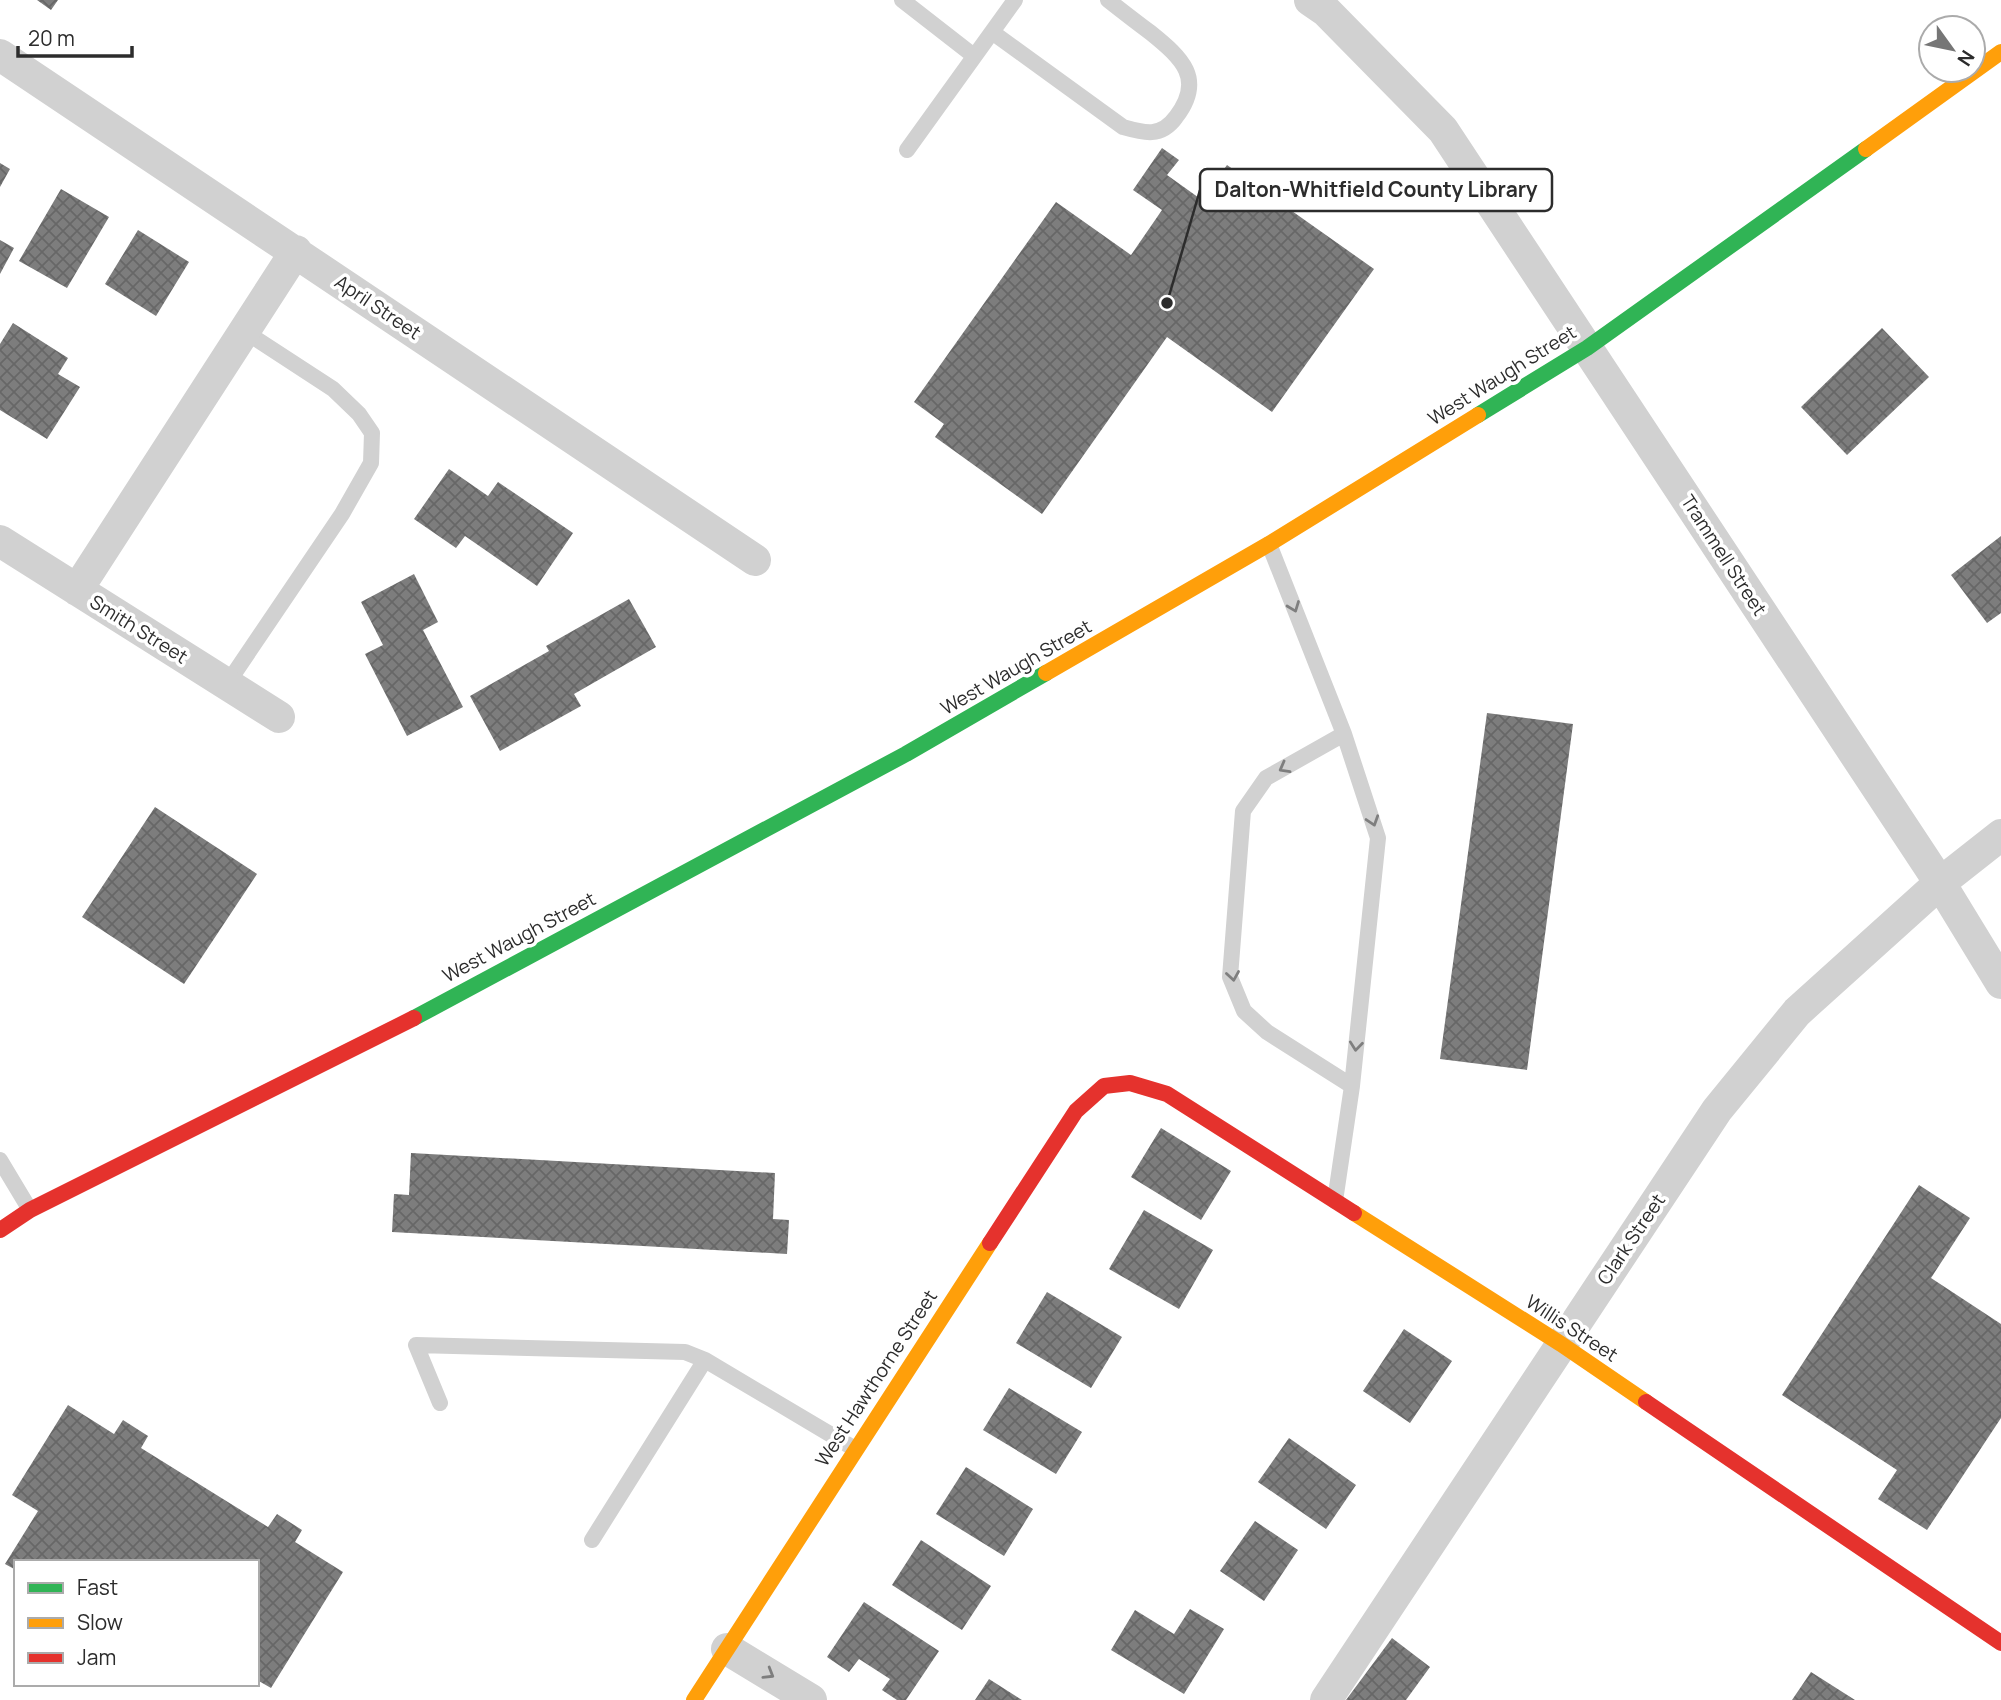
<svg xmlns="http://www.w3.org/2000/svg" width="2001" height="1700" font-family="Manrope,sans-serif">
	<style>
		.building { fill: url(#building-cross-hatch) }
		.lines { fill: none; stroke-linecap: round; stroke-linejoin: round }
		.lane { stroke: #d1d1d1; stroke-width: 16 }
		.street { stroke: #d1d1d1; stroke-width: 32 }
		.fast { stroke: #30b455; stroke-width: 16 }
		.slow { stroke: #ff9f0a; stroke-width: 16 }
		.jam { stroke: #e5322d; stroke-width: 16 }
		.oneway { stroke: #7e7e7e }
		.labels { text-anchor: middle; stroke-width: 7; stroke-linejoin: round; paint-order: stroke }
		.street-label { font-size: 19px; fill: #2c2c2c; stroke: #fff }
		.leader { fill: none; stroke: #2c2c2c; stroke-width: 2.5 }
		.callout-dot { fill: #2c2c2c; stroke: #fff; stroke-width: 2.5 }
		.callout { fill: #fff; stroke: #2c2c2c; stroke-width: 2.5 }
		.callout-label { font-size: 21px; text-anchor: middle; font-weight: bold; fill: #2c2c2c }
	</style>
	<defs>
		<pattern id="building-cross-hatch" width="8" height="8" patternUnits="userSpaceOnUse" patternTransform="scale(1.75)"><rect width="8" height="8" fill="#7d7d7d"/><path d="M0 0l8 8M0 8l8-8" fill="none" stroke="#676767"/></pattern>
	</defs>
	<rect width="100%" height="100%" fill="#fff"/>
	<path class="building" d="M37,0H58L51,10Z
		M1162,148L1179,160L1167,175L1202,200L1227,165L1374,269L1272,412L1167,337L1042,514L935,437L944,424L914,402L1056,202L1131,255L1162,210L1133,190Z
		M0,163L10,169L0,187Z
		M61,189L109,217L67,288L19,261Z
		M138,230L189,262L156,316L105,284Z
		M0,240L14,248L0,274Z
		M13,323L68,358L58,374L80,387L47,439L0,410V344Z
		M1882,328L1929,377L1847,455L1801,407Z
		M449,469L488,496L498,482L573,533L537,586L465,536L456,548L414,519Z
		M2001,536V613L1987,623L1951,575Z
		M414,574L438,622L423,630L463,707L407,736L365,654L383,645L361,602Z
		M629,599L656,647L574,694L581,706L500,751L470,696L549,651L546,646Z
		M1487,713L1573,724L1527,1070L1440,1059Z
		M155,807L257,874L184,984L82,917Z
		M1161,1128L1231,1171L1201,1220L1131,1177Z
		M411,1153L775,1173L773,1219L789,1220L787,1254L392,1232L394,1194L409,1195Z
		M1919,1185L1970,1218L1931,1278L2001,1324V1418L1927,1530L1878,1499L1897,1470L1782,1395Z
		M1144,1210L1213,1250L1179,1309L1109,1269Z
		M1047,1292L1122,1337L1091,1388L1016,1343Z
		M1404,1329L1452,1361L1410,1423L1363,1391Z
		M1009,1388L1082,1432L1056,1474L983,1430Z
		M68,1405L114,1434L123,1420L148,1436L141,1448L268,1527L277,1514L302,1530L295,1542L343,1572L271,1688L257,1680V1562H16V1570L5,1564L38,1511L12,1495Z
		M1289,1438L1356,1485L1326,1529L1258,1482Z
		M966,1467L1033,1509L1004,1556L936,1514Z
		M1255,1521L1298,1550L1264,1601L1220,1571Z
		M921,1540L991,1586L962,1630L892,1585Z
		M864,1602L939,1651L906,1700H897L882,1690L890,1679L859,1659L849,1672L827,1657Z
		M1190,1609L1224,1629L1184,1694L1111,1650L1135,1610L1174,1634Z
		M1392,1638L1430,1667L1406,1700H1346Z
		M1811,1672L1855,1700H1792Z
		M989,1679L1022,1700H975Z"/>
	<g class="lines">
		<path class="lane" d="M902,0L974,56
			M992,32L1123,127C1144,133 1161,138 1176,117C1205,79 1182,58 1151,33C1136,22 1122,11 1108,0
			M907,150L1015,0
			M1269,544L1344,734L1378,838L1352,1086L1335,1201
			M227,684L342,514L371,463L372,433L359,414L333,389L244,331
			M1344,734L1266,778L1243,811L1230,977L1244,1011L1267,1032L1352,1086
			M0,1160L30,1210
			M440,1403L416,1345L685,1352L705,1360L855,1449
			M592,1540L705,1360"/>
		<path class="street" d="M1310,0L1326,11L1443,130L1940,883L2001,983
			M0,55L755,560
			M0,541L279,717
			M77,590L296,251
			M727,1649L811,1700
			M1326,1700L1717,1110L1797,1012L1940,883L2001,835"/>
		<path class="fast" d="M1478,415L1587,348L1866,149
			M414,1018L906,754L1046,673"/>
		<path class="slow" d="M1866,149L2001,52
			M1046,673L1269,544L1478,415
			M1354,1213L1561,1344L1646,1402
			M694,1700L990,1243"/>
		<path class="jam" d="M0,1230L30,1210L414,1018
			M990,1243L1076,1111L1104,1086L1130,1083L1167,1094L1354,1213
			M1646,1402L2001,1643"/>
	</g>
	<defs><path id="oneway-chevron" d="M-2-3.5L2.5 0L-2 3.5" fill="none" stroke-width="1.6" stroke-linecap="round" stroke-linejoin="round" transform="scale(1.75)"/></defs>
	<g class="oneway">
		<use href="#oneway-chevron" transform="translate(1294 607) rotate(69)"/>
		<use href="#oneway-chevron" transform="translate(1284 768) rotate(151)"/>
		<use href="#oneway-chevron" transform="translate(1373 821) rotate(72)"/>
		<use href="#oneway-chevron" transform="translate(1233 976) rotate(81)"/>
		<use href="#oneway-chevron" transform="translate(1356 1046) rotate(96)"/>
		<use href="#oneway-chevron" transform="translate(769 1674) rotate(31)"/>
	</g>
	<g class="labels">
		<g class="street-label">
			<text transform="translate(378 307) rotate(34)" y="7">April Street</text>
			<text transform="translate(1502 375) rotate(-32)" y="7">West Waugh Street</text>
			<text transform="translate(1724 555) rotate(57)" y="7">Trammell Street</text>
			<text transform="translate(139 629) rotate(32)" y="7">Smith Street</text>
			<text transform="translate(1016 667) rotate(-30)" y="7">West Waugh Street</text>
			<text transform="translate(519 937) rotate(-28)" y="7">West Waugh Street</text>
			<text transform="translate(1631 1239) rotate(-56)" y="7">Clark Street</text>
			<text transform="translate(1572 1328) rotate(33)" y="7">Willis Street</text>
			<text transform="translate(876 1378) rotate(-57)" y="7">West Hawthorne Street</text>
		</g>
	</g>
	<path class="leader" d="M1167 303L1200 190"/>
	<circle class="callout-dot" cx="1167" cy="303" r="7"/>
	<rect class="callout" x="1200" y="169" width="352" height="42" rx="7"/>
	<g class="callout-label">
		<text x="1376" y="197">Dalton-Whitfield County Library</text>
	</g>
	<rect x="14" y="1560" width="245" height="126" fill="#ffffff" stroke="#ababab" stroke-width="2"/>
	<rect x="28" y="1583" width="35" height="10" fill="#30b455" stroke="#ababab" stroke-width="2"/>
	<text x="77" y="1595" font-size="21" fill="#2c2c2c">Fast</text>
	<rect x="28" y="1618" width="35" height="10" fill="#ff9f0a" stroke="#ababab" stroke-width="2"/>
	<text x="77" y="1630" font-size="21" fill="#2c2c2c">Slow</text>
	<rect x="28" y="1653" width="35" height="10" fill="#e5322d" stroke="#ababab" stroke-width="2"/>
	<text x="77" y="1665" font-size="21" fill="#2c2c2c">Jam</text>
	<g transform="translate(1952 49) rotate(123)"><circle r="33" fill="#ffffff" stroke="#ababab" stroke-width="2"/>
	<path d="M0-5L12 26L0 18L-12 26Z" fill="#767676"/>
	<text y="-10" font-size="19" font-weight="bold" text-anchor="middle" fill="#2c2c2c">N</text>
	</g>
	<path d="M18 46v10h114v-10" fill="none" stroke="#2c2c2c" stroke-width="3.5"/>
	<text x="28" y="46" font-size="21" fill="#2c2c2c" stroke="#ffffff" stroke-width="5" paint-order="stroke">20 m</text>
</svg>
